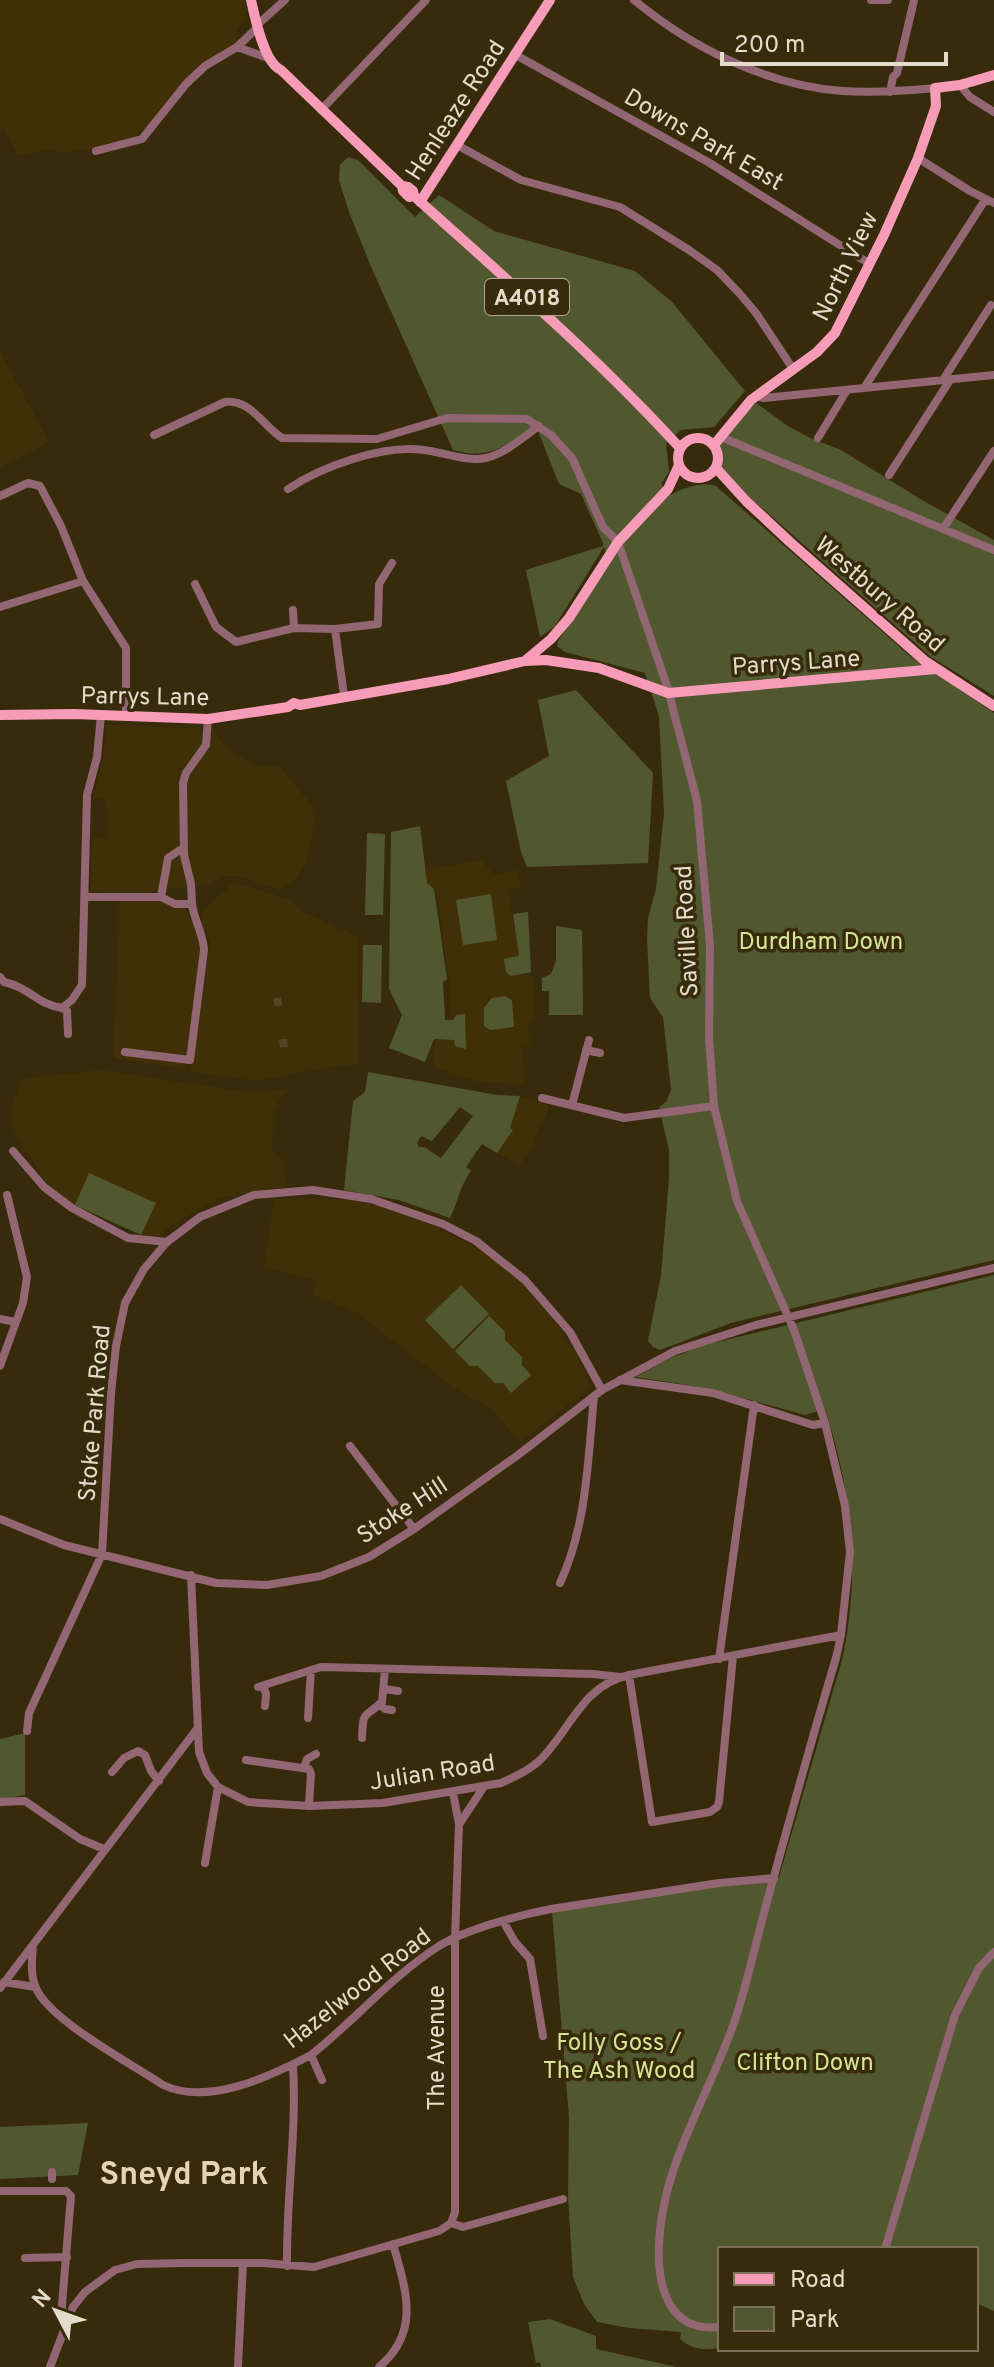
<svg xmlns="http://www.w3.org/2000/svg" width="994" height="2367" font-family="Overpass,sans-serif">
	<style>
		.built { fill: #403007 }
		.green { fill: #51582f; fill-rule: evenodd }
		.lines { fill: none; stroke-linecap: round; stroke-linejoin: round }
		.minor-tunnel { stroke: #524628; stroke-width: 8; stroke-dasharray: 8 4; stroke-linecap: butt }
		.minor { stroke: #926673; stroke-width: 8 }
		.major { stroke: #f79cb8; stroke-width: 10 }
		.labels { text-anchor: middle; stroke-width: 7; stroke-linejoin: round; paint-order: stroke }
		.shield { fill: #382b0c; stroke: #b0a791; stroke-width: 2 }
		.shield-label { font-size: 22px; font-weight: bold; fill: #e3dcca }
		.street-label { font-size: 24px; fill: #e3dcca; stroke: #382b0c }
		.park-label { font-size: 24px; fill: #d6e595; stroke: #382b0c }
		.district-label { font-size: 32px; font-weight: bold; fill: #e4d4b1; stroke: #382b0c }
	</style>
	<rect width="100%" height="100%" fill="#382b0c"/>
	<path class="built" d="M0,0H245L247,15L236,30L240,39L236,45L205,63L150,126L132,138L93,149L55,153L54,149L17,155L5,129L0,130Z
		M0,351L49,442L0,468Z
		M106,725L214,729L220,740L234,754L258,766L280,767L312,805L316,820L305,865L297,878L281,890L238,876H223L209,884L144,892L91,891L92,839H108L107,799L93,798L104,752Z
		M482,860L493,874L518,870L520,888L508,890L523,976H534L535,1020L528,1021L530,1046L523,1047L524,1084L478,1082L434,1067L436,1039L455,1040L465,1015H450L449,982L437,893L426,894L422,870Z
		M237,883L292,901L303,912L359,937L357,1065H341L255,1081L190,1071L210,943L201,924V913L232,884Z
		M119,899L161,901L169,906L185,909L197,930L201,940L185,1069L114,1058Z
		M102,1070L254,1093L285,1090L274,1111L272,1151L284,1160L285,1187L220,1198L168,1227L159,1237L141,1235L75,1206L51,1189L17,1138L12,1123V1103L22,1079Z
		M520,1096L550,1106L535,1136V1143L520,1165L497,1153L513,1130L510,1128Z
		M302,1198L344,1200L383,1205L414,1215L489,1255L521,1280L538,1300L579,1357L590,1388L520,1442L491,1408L454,1388L356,1312L314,1296L317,1280L264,1267L274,1199Z"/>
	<path class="green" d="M348,157L358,160L415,217L439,195L494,231L635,271L672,302L745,391L714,427L681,430L666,443L669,472L661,484L671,495C684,487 701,482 716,486L909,655L994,713V1260L731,1323L660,1350L653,1347L648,1341L661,1275L669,1179V1150L659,1107L666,1102L671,1090L663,1017L650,998L647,939L648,918L656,889L664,813L659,716L645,673L565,652L557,646L558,641L610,564L604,547L555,626L540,637L526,570L603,546V543L581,494L559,484L536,426C505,445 490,461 453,450L372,269L349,212L339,180L340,165Z
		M756,403L788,426L810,438L841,450L922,500L994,540V696L931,657L721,472L718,439Z
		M576,690L653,773L648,863L527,867L521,852L506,781L549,756L538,700Z
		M420,826L427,883L434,889L436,902L447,979L443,982L445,1020H453L456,1015L465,1014L466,1049L455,1046L454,1040L434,1039L425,1062L389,1048L402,1015L389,989L391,832Z
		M367,833L385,834L383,915H365Z
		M491,894L497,940L463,945L456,900Z
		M528,912L531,972L511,976L506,972L504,959L519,956L513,914Z
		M556,926L582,930L583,1015H549V991H542V978L551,974L556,961Z
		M363,945H382L381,1003L362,1002Z
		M505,996L512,1000L514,1027L490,1030L484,1026V1008L492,998Z
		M368,1072L497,1095L520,1096L510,1128L513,1130L497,1153L482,1144L466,1167L471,1171C460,1185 458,1202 450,1218L399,1200L344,1190L353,1101L365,1092ZM460,1107L473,1116L441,1158L424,1147H419L417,1143L421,1136L432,1141Z
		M89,1173L156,1203L141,1235L75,1205Z
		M994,1275V2311L976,2303V2249H720V2348C704,2350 692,2350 680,2339L681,2332L629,2328L597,2322L584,2304L573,2277L568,2196L569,2117L552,1912L779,1877L842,1660C861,1576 852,1491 825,1409L805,1415L706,1388L636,1377L671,1358L705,1345Z
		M461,1285L489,1314L453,1349L425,1320Z
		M489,1316L505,1332V1340L522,1357V1365L531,1375L511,1393L503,1383H495L478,1366H470L455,1351Z
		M25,1733V1795L0,1800V1739Z
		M88,2123L78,2175L0,2179V2127Z
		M550,2319L596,2336V2349L677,2367H541L540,2362L536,2363L528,2322Z"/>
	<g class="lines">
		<path class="minor-tunnel" d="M277,998L279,1009
			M283,1039L284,1048"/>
		<path class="minor" d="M634,0C692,48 766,85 842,91C873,93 904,91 935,88
			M871,0H888
			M257,25L285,0
			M237,47L268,58
			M514,54L708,162L870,264
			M960,85L970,97L994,112
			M890,92L893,77L897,73L914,0
			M321,110L426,0
			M457,145L521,180L620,207L689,250L717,270L740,294L756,313L793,369
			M96,151L142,139L186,84L205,66L237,47L257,28
			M918,158L970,191L994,203
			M943,380L991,305
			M864,388L985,200
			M756,396L764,398L994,375
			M154,435L225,402C251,399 263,426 282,438L377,439L447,418L527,419L551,435L572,458L603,527L618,542L667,686L697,801L710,945L709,1038L714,1106L737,1201L794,1330L825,1423L845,1506L850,1552L841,1635L836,1658C811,1741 788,1825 765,1909C755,1946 747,1984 735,2020C710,2094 662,2164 659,2244C657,2285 668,2333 720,2327
			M721,437L994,550
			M818,438L847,390
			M889,475L950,380
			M288,489C321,467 383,444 424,450C442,452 467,462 486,458C505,454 523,437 539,426
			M0,496L28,483L40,486L61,526L83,581L126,648V716
			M943,529L994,451
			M195,584L216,627L236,642L294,628L335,629L378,624L379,584L392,563
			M0,607L83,581
			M293,610L294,628
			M335,629L344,696
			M183,848L168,858L161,897L175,904H192L191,884L184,855L183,783L186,773L206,745L208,719
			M85,897H161
			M0,977L4,982C31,988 36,1004 62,1008L72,1000L82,985L87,795L97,757L101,715
			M62,1008L67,1011L68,1034
			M586,1050L600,1053
			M125,1052L190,1060L204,950C203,933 194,920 192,904
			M542,1098L624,1118L714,1106
			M572,1105L589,1040
			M13,1151L44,1187L72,1208L128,1238L167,1242
			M0,1319L16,1322
			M0,1366L23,1303L27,1277L7,1195
			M620,1380L713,1393L813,1425L825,1423
			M350,1446L414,1529
			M0,1519L64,1545L216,1583L267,1585L321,1576L369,1557L414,1529L518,1455L602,1390L675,1351L756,1325L994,1268
			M191,1575L199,1752L207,1773L218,1787L248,1802L309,1806L383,1803L501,1783C515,1777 528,1771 539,1761C571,1730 581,1686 629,1675L841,1635
			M560,1583C587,1525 588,1459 594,1396
			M719,1659L754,1405
			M629,1675L652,1822L710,1812L717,1807L719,1802L733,1656
			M263,1686L266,1694L265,1706
			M258,1687L321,1667L593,1674L620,1677
			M384,1689L398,1691
			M380,1705L385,1709L392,1710
			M308,1718L311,1670
			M27,1731L29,1713L102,1554L111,1393L116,1346L125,1303L144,1269L167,1242L200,1217L254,1195L313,1190L371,1199L443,1224L476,1241L525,1280L570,1332L602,1390
			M362,1738C363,1709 364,1719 382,1702L385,1669
			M246,1760L309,1769L311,1774L309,1806
			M304,1767L307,1759L316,1754
			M112,1772L124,1758L138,1751L145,1755L151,1771L159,1781
			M0,1802L25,1801L80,1839L104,1849
			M460,1823L483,1788
			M205,1863L218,1787
			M503,1921L515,1942L530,1959L543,2036
			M33,1945C32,1959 30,1975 36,1988C49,2020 132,2064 163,2085C208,2106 269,2077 311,2055C354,2021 392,1976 439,1946C467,1929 519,1915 551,1909L719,1883L774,1878
			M4,1982L35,1987
			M0,1988L197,1729
			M311,2055L322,2080
			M52,2172V2179
			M0,2191H66L71,2196L61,2317L66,2323
			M451,2223L455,2212V1939L459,1824L453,1793
			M451,2223L463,2227L563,2199
			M885,2249L955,2015L979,1968L994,1952
			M25,2258L67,2257
			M287,2266C286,2199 297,2132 293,2065
			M50,2367L73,2307L85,2292L115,2270L137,2264L186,2263H263L314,2267L439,2231L451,2223
			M238,2367L243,2263
			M379,2367C421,2332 406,2290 393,2244"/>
		<path class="major" d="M251,0C255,18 264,63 281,70L402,186L403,191L409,197L414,196
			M402,186L408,187L413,191L414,196C505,278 598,358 680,448
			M420,202L550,0
			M678 458a20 20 0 1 1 40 0a20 20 0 1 1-40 0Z
			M714,445L751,400L817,352L835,333L884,235L918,158L936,106L935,88L960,85L994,75
			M716,468L746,501L790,542L925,661L994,706
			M526,660L551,639L569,618L618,542L668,489L679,465
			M0,715L74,714L208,719L288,707L294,703L300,705L448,679L525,661L546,660L599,668L668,693L936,669"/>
	</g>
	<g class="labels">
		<rect class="shield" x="485" y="279" width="84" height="36" rx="6"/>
		<g class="shield-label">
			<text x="527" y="305">A4018</text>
		</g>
		<g class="street-label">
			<text transform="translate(455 110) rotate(-57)" y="8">Henleaze Road</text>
			<text transform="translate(704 139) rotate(30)" y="8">Downs Park East</text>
			<text transform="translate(845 266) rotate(-64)" y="8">North View</text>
			<text transform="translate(880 594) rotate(41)" y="8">Westbury Road</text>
			<text transform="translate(796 662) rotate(-4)" y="8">Parrys Lane</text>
			<text transform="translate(145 696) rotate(1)" y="8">Parrys Lane</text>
			<text transform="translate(686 931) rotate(-93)" y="8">Saville Road</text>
			<text transform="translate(94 1413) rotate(-85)" y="8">Stoke Park Road</text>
			<text transform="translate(402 1510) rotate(-33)" y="8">Stoke Hill</text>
			<text transform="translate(432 1772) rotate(-9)" y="8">Julian Road</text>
			<text transform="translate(357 1988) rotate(-38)" y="8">Hazelwood Road</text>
			<text transform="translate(436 2048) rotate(-90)" y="8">The Avenue</text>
		</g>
		<g class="park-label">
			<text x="821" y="949">Durdham Down</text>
			<text x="619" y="2050">Folly Goss /<tspan x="619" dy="28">The Ash Wood</tspan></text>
			<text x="805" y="2070">Clifton Down</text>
		</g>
		<g class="district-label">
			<text x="184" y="2184">Sneyd Park</text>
		</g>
	</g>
	<rect x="718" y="2247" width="260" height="104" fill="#382b0c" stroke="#7c7258" stroke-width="2"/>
	<rect x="734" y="2273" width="40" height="12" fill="#f79cb8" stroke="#7c7258" stroke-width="2"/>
	<text x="790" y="2287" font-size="24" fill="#e3dcca">Road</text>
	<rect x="734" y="2307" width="40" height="24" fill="#51582f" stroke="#7c7258" stroke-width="2"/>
	<text x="790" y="2327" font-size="24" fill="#e3dcca">Park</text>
	<g transform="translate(56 2311) rotate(311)" stroke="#382b0c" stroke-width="6" paint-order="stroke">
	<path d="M0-6L14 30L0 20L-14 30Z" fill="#e3dcca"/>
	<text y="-12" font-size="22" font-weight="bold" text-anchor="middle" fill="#e3dcca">N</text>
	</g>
	<path d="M722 52v12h224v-12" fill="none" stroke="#e3dcca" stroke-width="4"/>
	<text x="734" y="52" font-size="24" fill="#e3dcca" stroke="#382b0c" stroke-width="6" paint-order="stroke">200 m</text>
</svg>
